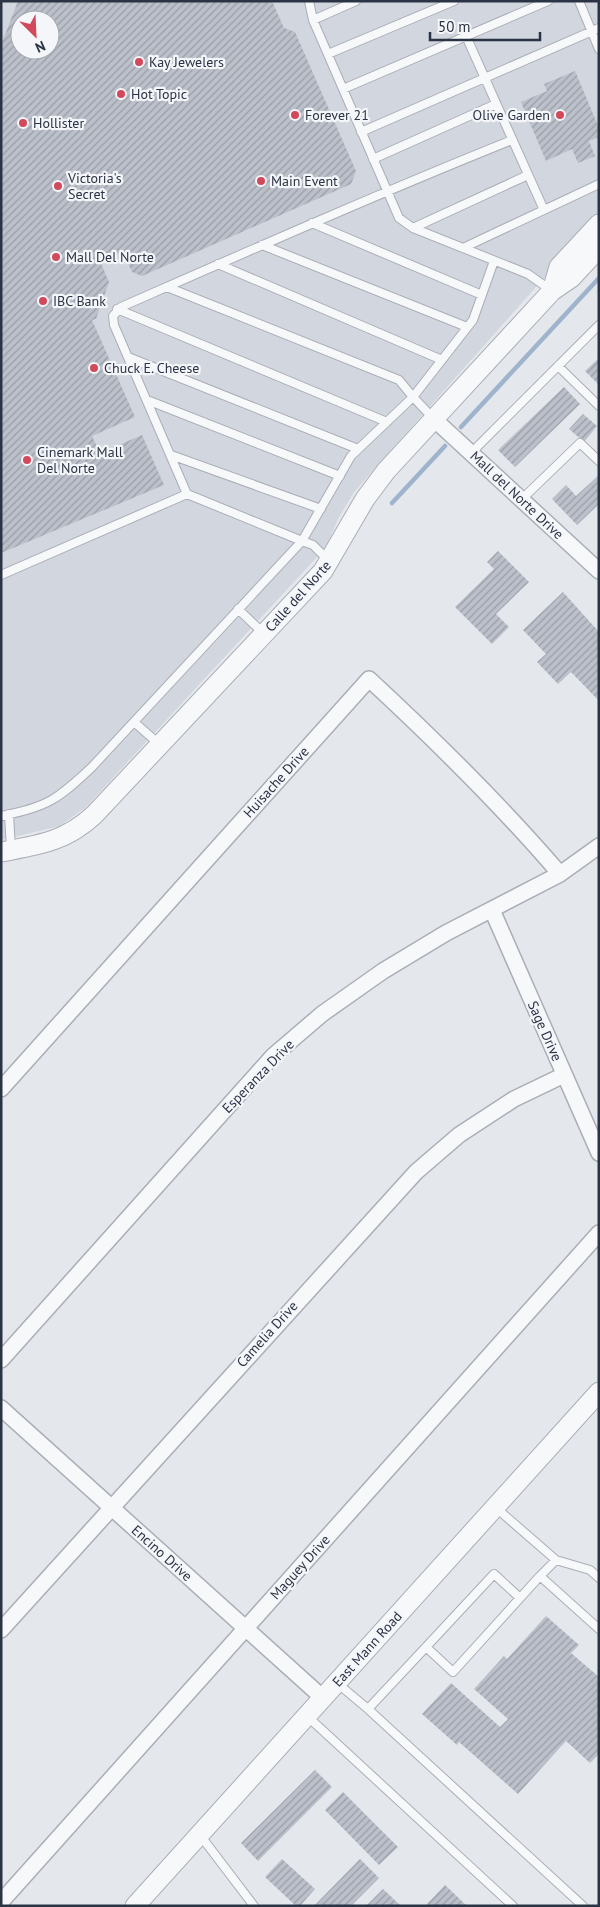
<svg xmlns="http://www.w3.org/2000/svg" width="600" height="1907" font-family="'PT Sans',sans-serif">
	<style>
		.built { fill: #d2d6de; fill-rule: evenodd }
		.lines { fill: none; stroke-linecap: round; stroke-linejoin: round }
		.stream { stroke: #9fb4cc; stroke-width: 4.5 }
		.building { fill: url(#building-hatch); fill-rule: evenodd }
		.service-casing { stroke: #a9aeb7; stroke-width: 10 }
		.minor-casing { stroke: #a9aeb7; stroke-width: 18 }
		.tertiary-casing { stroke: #a9aeb7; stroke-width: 21 }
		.service { stroke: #f7f8fa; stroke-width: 8 }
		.minor { stroke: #f7f8fa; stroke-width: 15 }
		.tertiary { stroke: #f7f8fa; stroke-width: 19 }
		.poi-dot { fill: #d1495b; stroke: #f4f6f9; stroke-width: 2 }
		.labels { text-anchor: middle; stroke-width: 4.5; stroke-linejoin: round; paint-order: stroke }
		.poi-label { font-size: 14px; fill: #2b3445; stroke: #f4f6f9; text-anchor: start }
		.street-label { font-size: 14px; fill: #2b3445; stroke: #f4f6f9 }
	</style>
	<defs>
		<pattern id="building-hatch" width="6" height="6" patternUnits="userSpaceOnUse" patternTransform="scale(1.25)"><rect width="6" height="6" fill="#bbc0ca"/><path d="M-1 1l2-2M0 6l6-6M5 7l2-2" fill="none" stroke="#989da6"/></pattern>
	</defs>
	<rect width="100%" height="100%" fill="#e4e7ec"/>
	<path class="built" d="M1,1H599V216L354,492L338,519L327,544L317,557L86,807L60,826L1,840ZM20,20H50V50H20Z"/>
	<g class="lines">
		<path class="stream" d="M461,427L599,278
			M392,503L445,446"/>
	</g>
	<path class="building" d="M18,1H272L284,28L295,32L356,171L351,184L142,276L132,272L123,252L100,261L109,282L96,319L92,320L135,417L92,436L100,453L142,435L164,485L1,553V45ZM20,20H50V50H20Z
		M575,71L599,128V137L589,141L595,156L578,163L572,149L546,161L521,102L547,91L544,84Z
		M599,358V385L585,371Z
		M564,387L580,404L515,467L498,450Z
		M583,414L597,426L584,442L569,429Z
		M599,475V504L577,525L552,499L566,485L576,496Z
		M498,551L529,582L496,614L509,627L492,644L455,607L494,569L487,562Z
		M563,592L599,632V701L571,672L558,684L537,662L546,654L523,630Z
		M546,1616L579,1645L571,1653L599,1677V1754L590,1763L566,1741L518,1794L459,1742L457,1745L422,1714L451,1683L500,1727L508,1719L474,1689L504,1656L507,1659Z
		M315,1770L332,1787L258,1861L241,1843Z
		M343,1792L398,1847L379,1865L325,1810Z
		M282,1859L315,1889L300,1906H296L265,1877Z
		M360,1859L379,1878L351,1906H314Z
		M445,1885L467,1906H429L427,1904Z
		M383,1889L401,1906H366Z"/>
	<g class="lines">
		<g class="service-casing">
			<path id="service" d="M309,1L313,20L399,218L413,228L528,274L552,291
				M579,1L599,49
				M313,20L356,1
				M466,36L544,210
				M328,54L454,1
				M343,89L548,1
				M361,132L599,28
				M373,159L496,104
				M312,223L482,295
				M413,228L528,175
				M262,245L467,327
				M463,248L599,184
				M218,264L442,360
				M117,309L387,422
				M128,357L358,449
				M558,366L599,406
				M147,400L340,476
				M434,419L413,397L473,320L494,261
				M471,453L599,325
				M171,455L321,509
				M522,499L580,443L599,461
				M328,560L313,545L302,541L187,494L114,325L113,316L121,307C251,250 380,193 512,140
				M1,575L187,494
				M238,609L264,634
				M134,722L159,744
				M9,814L11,850
				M1,816C48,807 58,799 92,767L302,541L351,456L413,397L399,380L167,287
				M495,1507L556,1560L590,1570L599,1578
				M556,1560L540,1576L599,1629
				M426,1647L494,1574L520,1598
				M337,1683L368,1709L426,1647L453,1672L540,1576
				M368,1709L583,1906
				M307,1716L513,1906
				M200,1835L254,1906"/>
		</g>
		<g class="minor-casing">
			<path id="minor" d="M435,420L599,571
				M492,910L599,1153
				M1,1089L369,679C436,741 500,804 560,874
				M1,1360L273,1056L322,1014L383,971L446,933L560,874L599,846
				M1,1408L323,1698
				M1,1630L416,1172L459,1135L514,1099L564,1075
				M1,1902L599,1233"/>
		</g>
		<g class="tertiary-casing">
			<path id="tertiary" d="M552,291L559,267L599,224
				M1,852C38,845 65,842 94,815L323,571L365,499L386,471L552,291L571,278L599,248
				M135,1906L599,1392"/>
		</g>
		<use href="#service" class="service"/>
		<use href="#minor" class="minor"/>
		<use href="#tertiary" class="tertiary"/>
	</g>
	<g class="poi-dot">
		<circle cx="139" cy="62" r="5"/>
		<circle cx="121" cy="94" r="5"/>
		<circle cx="295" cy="115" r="5"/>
		<circle cx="560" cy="115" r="5"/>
		<circle cx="23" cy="123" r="5"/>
		<circle cx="261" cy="181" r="5"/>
		<circle cx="58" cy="186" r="5"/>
		<circle cx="56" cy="257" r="5"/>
		<circle cx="43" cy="301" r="5"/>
		<circle cx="94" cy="368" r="5"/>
		<circle cx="27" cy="460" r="5"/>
	</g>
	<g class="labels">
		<g class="poi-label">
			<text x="149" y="67">Kay Jewelers</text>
			<text x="131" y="99">Hot Topic</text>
			<text x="305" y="120">Forever 21</text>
			<text x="550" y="120" text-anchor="end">Olive Garden</text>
			<text x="33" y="128">Hollister</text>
			<text x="68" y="183">Victoria's<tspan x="68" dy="16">Secret</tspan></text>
			<text x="271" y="186">Main Event</text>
			<text x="66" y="262">Mall Del Norte</text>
			<text x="53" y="306">IBC Bank</text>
			<text x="104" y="373">Chuck E. Cheese</text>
			<text x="37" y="457">Cinemark Mall<tspan x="37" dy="16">Del Norte</tspan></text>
		</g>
		<g class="street-label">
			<text transform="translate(517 495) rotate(43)" y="5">Mall del Norte Drive</text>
			<text transform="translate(298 596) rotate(-48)" y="5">Calle del Norte</text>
			<text transform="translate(276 782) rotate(-48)" y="5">Huisache Drive</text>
			<text transform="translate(545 1031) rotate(66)" y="5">Sage Drive</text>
			<text transform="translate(258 1076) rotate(-46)" y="5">Esperanza Drive</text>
			<text transform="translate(267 1334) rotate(-48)" y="5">Camelia Drive</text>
			<text transform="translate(162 1553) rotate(42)" y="5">Encino Drive</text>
			<text transform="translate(300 1567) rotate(-48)" y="5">Maguey Drive</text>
			<text transform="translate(367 1649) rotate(-48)" y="5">East Mann Road</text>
		</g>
	</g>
	<rect width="600" height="1907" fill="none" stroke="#2b3445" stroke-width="5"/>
	<g transform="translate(35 35) rotate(156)"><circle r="24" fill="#f4f6f9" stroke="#a4a8b1"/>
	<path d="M0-4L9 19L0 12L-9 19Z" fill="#d1495b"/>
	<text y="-8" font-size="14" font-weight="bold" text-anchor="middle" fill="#2b3445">N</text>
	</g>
	<path d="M430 32v8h110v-8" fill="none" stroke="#2b3445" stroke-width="2.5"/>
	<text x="438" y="32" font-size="15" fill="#2b3445" stroke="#f4f6f9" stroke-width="4" paint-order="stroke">50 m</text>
</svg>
